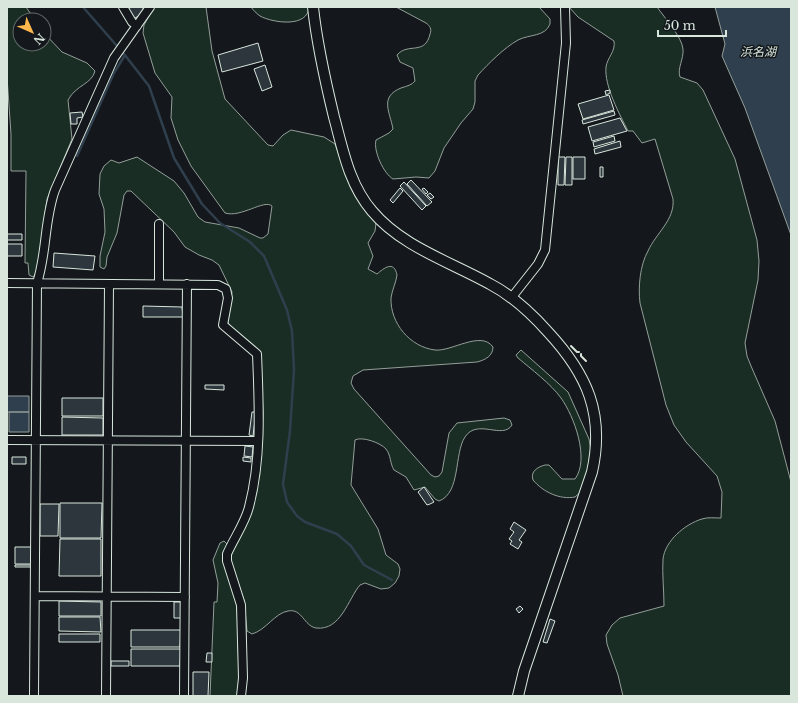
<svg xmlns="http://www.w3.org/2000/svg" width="798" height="703" font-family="'Libre Baskerville','Noto Sans JP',serif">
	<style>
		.green { fill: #1a2d24; stroke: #939e99 }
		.water { fill: #2f3f4d; stroke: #939e99 }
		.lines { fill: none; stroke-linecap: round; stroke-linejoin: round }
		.stream { stroke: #2f3f4d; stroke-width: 2.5 }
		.building { fill: #2c363c; stroke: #d8e6dc }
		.minor-casing { stroke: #d8e6dc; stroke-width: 10 }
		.tertiary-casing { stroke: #d8e6dc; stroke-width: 12 }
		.minor { stroke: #14181c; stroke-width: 8 }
		.tertiary { stroke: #14181c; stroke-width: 10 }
		.wall { stroke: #d8e6dc; stroke-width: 2 }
		.labels { text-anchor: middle; stroke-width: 3; stroke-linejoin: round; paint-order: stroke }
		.water-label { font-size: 12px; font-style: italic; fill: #d8e6dc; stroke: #14181c }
	</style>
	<rect width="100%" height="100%" fill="#14181c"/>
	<path class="green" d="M7,7H26L35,20H20V44H44V33L62,52L87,63L95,71C92,84 76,85 68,100L72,139L47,199L37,272L33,277L29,275L28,263H25L26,171H11V134L7,77Z
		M154,7H206L212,51L225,99L268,145L273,146L283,135L291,130L324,137L335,144L352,190L376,223L375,231L368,243L373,256L368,269L377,274C384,268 394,260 397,275C396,283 392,290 391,298C390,323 410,347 435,350C451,352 481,330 493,347C493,356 485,360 477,362L363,370L353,376L351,383L354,389L431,475L435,477L439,476L442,472L449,433L457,423L504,418L510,420L512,425C503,440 477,418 465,437C454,453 461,493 439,501L435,499L425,487L414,490L406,477L394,470C390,464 391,455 386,449C381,443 362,436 355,440L351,485L378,529L386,555L398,564L400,569L399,576L395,583L389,588L381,589L365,583L360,585C348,599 341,631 316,628C304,626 302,608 288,611C275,613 266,630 252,634L247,631L244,600L230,560L261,453L263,413L260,356L228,323L232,292L219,265L212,260L199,255L185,247L174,232L131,191H127L124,195L117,233L107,257L106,266L104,269L100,267V256L105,232L104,209L99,194L100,174L104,166L111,160L119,163L137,157L174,181L184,193L198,217L205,222L239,228L260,238H263L268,234L272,206C264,199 241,218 225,213L191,166L178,140L171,118L172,97L155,73L143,33L144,25Z
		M251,7H309C308,28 273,23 260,16C256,13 253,10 251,7Z
		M396,7H539L550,19V24C545,37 530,34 518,40C504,48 489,63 478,75L475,81V102L473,109L461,123L444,148L435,171L429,178L416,177L393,179C384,174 373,151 376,140L389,133L393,129C390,112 379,97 401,88C407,86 412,85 415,81L413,68L400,62L397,55C408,42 425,56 430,34C432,29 430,26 426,23Z
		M569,7H657C664,17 682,37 683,49C684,59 677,68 680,77L697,83L703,90L735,159L757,240L759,261L758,280L745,343L747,356L751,366L775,421L791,482V696H623L618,675L607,644L606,635L612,625L620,618L664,606C664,590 662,574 663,559C665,541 685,524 702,519C707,517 715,518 721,518L722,492L717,476L686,442L674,425L666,405L640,303C638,287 640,265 648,251C656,233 675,220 673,199L655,139L642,143L633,131H628C620,115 604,86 606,67C607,58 616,51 614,41L578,17Z
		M521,350L568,392L589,439L591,451L588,471L582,491L575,497C560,500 543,492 533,480C530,471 538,467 545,465H549L562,479H575C590,459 574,416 561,398C551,384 531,369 518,358L516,355Z
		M224,541L227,544L237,601L239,678L238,696H210L214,602H217L218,583L213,560L220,543Z"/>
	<path class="water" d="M715,7H791V235L745,108L722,56L725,44Z
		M7,396H29V412H7Z
		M9,412H29V432H9Z"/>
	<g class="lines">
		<path class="stream" d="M83,7L117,46
			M124,54L149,86L174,158L202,204L220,223L250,242L264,256L287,310L292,331L294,370L290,431L283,484L287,502L297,516L305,522L337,534L351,546L364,565L392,580
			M77,156L114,73L125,55"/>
	</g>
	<path class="building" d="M129,7H142L145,11L134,19L129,12Z
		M258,43L263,61L222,72L218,55Z
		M265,65L272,87L262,91L254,69Z
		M610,90V93L606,95L605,91Z
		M609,95L614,110L583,119L578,104Z
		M614,111L615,115L583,124L582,120Z
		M82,112L83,117L77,118V124H71L70,113Z
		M620,118L627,131L592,141L588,127Z
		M614,136L615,141L594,147L593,142Z
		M620,141L621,147L595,154L594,149Z
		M558,157H565L564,185H558Z
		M566,157H572V185H565Z
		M573,157H585V179H573Z
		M600,167H603V177H600Z
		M411,180L432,202L427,206L407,184Z
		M404,182L426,206L422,210L400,186Z
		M400,188L403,191L393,203L390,200Z
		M424,188L428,192L426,194L422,189Z
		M430,193L434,197L431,199L427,195Z
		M7,234H22V240H7Z
		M7,244H22V256H7Z
		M54,253L95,256L93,270L53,267Z
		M143,306L182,307L183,317H143Z
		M205,385H224V390L205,389Z
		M62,398H103V416H62Z
		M252,412H256L253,436L249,435Z
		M62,417L103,418V435H62Z
		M245,446L253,447L252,457L244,456Z
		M12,457H26V464H12Z
		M243,457L251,458V462L243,461Z
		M424,487L434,502L430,504L427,505L418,492Z
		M60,503H102L101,538H60Z
		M40,504H59L58,536H40Z
		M514,522L526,530L519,540L522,542L518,549L510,544L512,541L509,539L514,532L510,529Z
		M60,539H101V576H59Z
		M15,547H32L31,564H15Z
		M15,565H31V567H15Z
		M59,601L101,602V616H59Z
		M174,602H181V618H174Z
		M520,606L523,609L519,613L516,609Z
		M59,617H100L101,632L59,631Z
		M550,619L555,621L547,643L543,642Z
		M131,630H181L180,647H131Z
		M59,634H100V642H59Z
		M131,649H181L180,666H131Z
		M207,653H212V662H206Z
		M111,661H129V666H111Z
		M193,672H209L208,696H193Z"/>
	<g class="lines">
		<g class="minor-casing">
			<path id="minor" d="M123,7L132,22L137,26
				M7,283L218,285L226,289L228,298L223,325L257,354C259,405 262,457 249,507C245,523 234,538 227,554V561L241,605L243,678L241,696
				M159,284V224
				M512,297L538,264L545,250L566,43L565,7
				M7,440L258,441
				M35,596L185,597
				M34,696L37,283C47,253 44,220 55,190L114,58L150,7
				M106,696L109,284
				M184,696L187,284"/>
		</g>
		<g class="tertiary-casing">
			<path id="tertiary" d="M313,7C317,45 325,80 334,117C343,150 349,184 372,211C402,247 451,262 490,284C513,296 531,313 548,332C587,374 605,414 592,472L524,671L518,696"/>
		</g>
		<use href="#minor" class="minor"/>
		<use href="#tertiary" class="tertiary"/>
		<path class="wall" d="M571,346L577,352H579
			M581,354V356L586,361"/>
	</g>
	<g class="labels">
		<g class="water-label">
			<text x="758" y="56">浜名湖</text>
		</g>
	</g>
	<rect width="798" height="703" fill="none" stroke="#d8e6dc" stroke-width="16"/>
	<g transform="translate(32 32) rotate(135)"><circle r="19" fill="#14181c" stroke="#626a69"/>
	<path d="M0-3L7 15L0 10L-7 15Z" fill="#ffb74d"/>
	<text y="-6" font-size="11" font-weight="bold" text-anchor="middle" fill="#d8e6dc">N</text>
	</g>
	<path d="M658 30v6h68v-6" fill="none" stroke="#d8e6dc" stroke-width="2"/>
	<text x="664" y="30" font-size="12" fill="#d8e6dc" stroke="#14181c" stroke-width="3" paint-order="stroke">50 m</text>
</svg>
